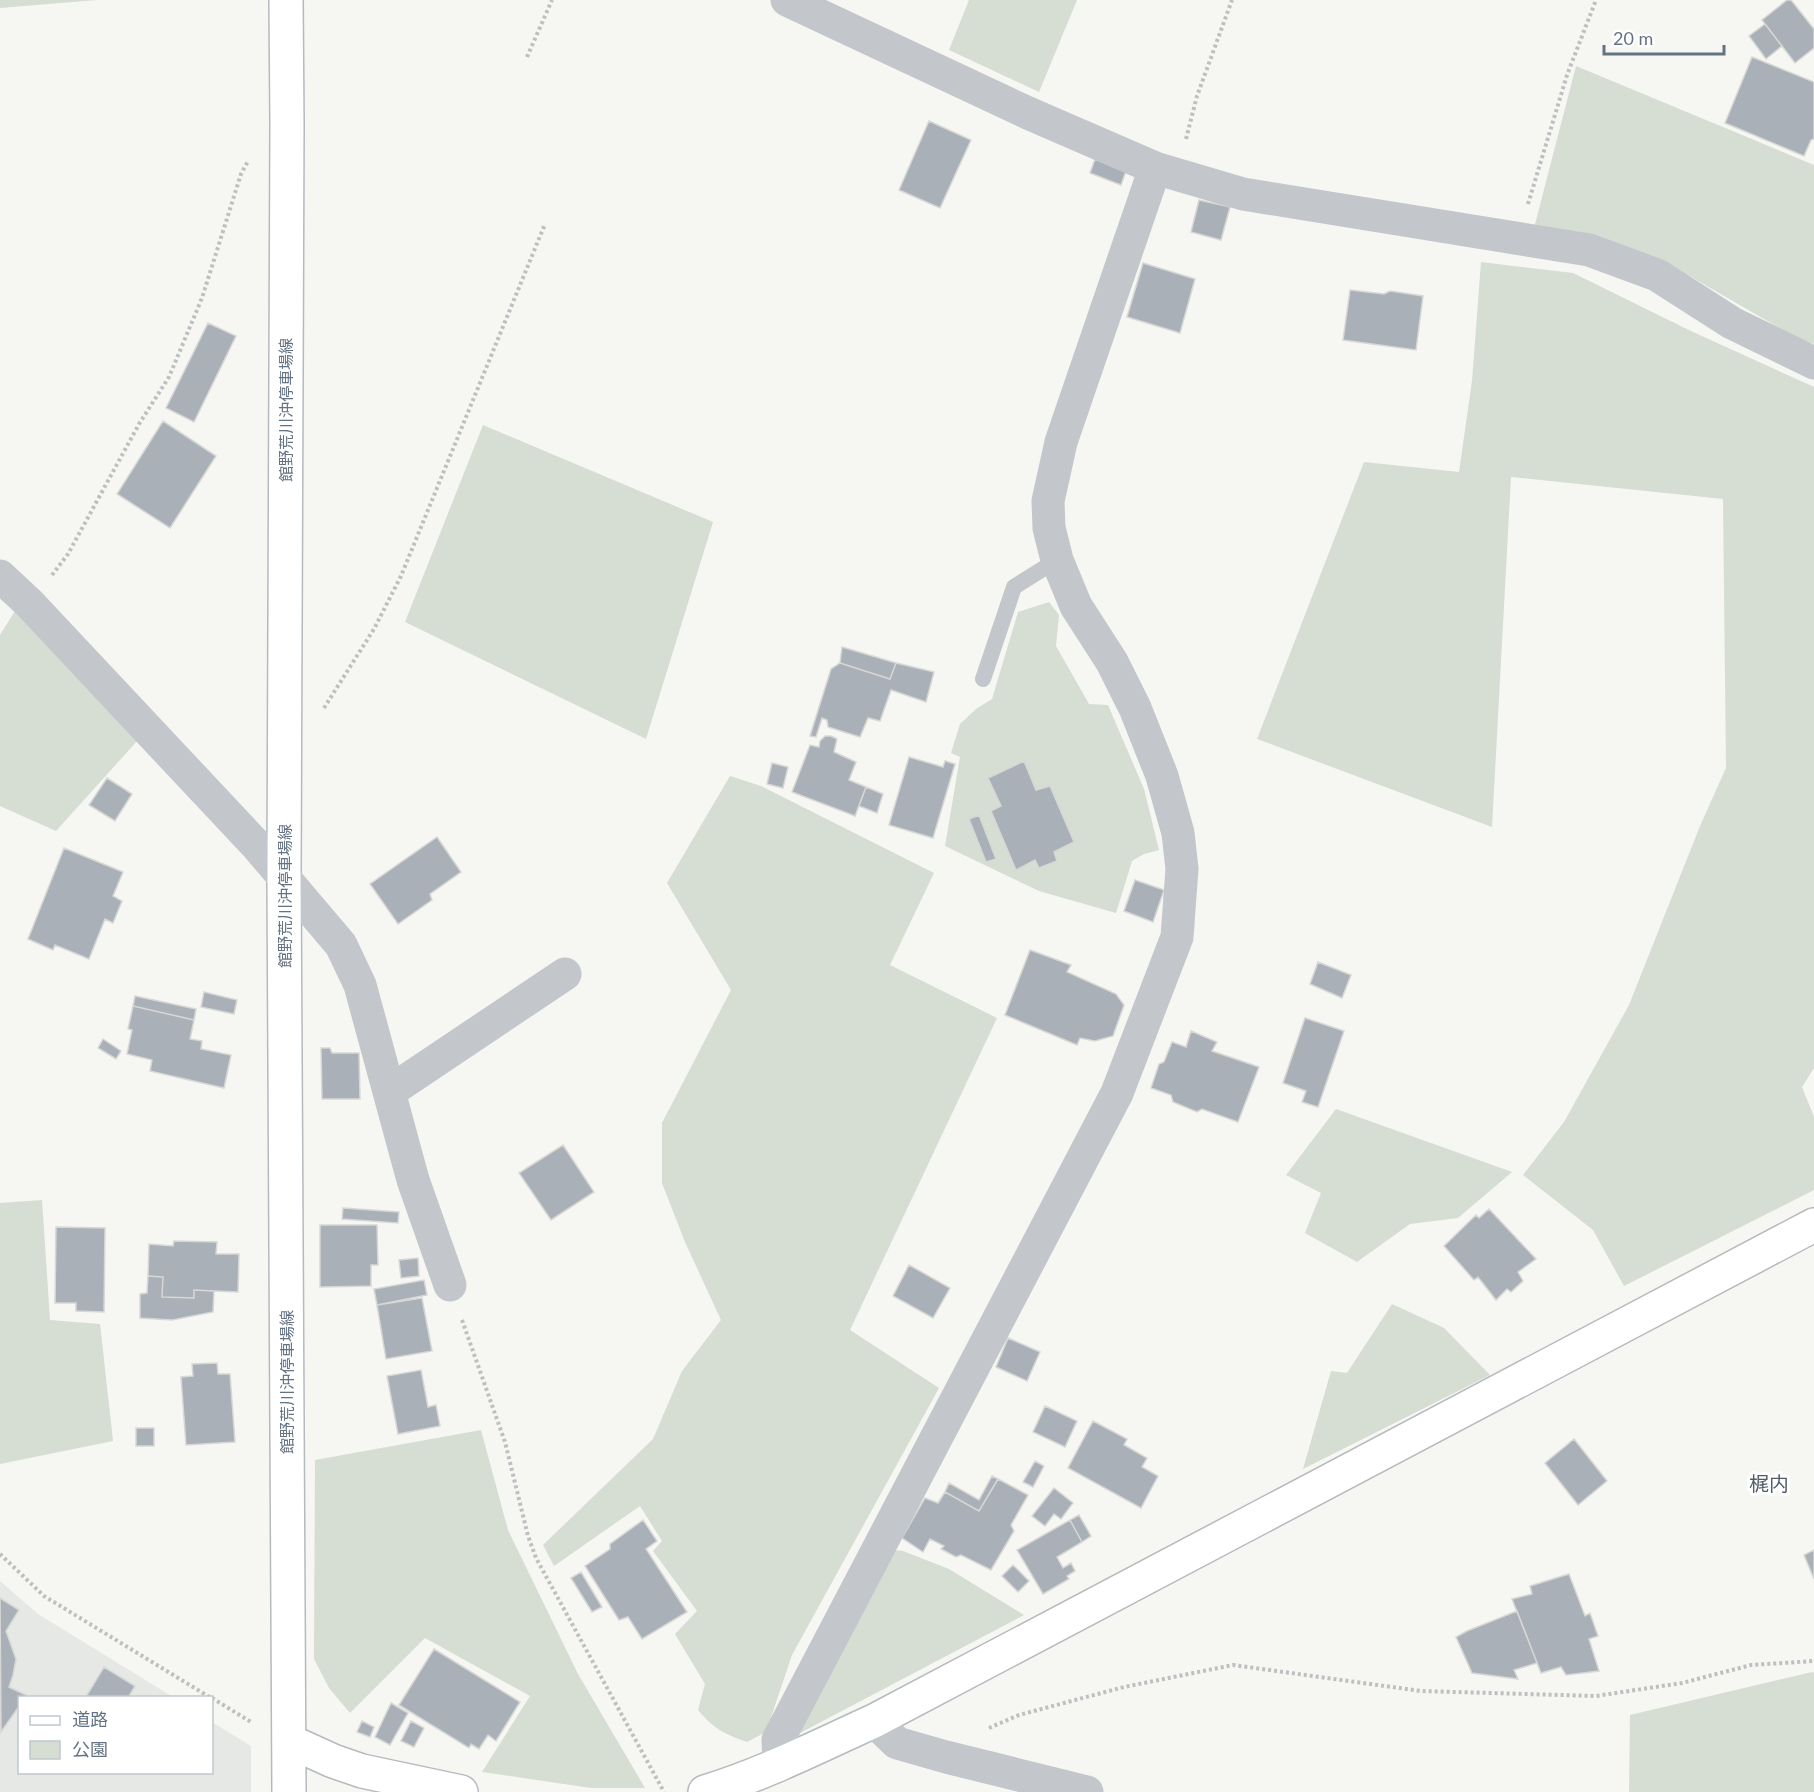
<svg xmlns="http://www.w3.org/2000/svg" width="1814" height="1792" font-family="Lato,'Noto Sans JP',sans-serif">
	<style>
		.built { fill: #e6e8e6 }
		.green { fill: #d6ddd3; fill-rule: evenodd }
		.building { fill: #a9b0b7; stroke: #d7d7d5; stroke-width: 1.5 }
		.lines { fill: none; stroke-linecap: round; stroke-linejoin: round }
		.secondary-casing { stroke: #b5babf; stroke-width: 36 }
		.path { stroke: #bdbfc1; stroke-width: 4; stroke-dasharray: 3 3; stroke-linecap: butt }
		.lane { stroke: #c3c6ca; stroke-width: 16 }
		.street { stroke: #c3c6ca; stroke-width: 33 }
		.secondary { stroke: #fff; stroke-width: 33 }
		.labels { text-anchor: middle; stroke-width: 6; stroke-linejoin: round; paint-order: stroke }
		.street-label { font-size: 16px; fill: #647384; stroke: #fff }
		.quarter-label { font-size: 20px; fill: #525d69; stroke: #fff }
	</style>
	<rect width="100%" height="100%" fill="#f6f6f2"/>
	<path class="built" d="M0,1581L38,1614L173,1697L20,1698V1772H212V1722L251,1746V1792H0Z"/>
	<path class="green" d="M0,0H97L0,8Z
		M969,0H1077L1039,92L949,50Z
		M1576,66L1814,165V344L1797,338L1660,259L1534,228Z
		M1481,262L1573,273L1693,332L1814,387V1068L1802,1087L1814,1117V1190L1624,1286L1593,1230L1523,1175L1564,1122L1629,1005L1700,826L1726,768L1723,499L1511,477L1492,827L1257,739L1364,462L1459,472L1472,381Z
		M483,425L713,522L646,739L405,622Z
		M1049,602L1059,615L1056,646L1089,704L1108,705L1144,789L1159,850L1144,854L1132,861L1116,913L1039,891L945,846L960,757L951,753L960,724L976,709L992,699L1018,612ZM1024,761L1036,790L1050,786L1074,842L1054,852L1056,861L1039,868L1035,860L1016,869L991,811L1001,806L988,778ZM979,815L995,859L987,862L969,819Z
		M15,611L138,740L56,831L0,806V635Z
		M730,776L761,786L934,873L890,965L997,1018L850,1330L939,1388L792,1655L766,1732L747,1742C724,1734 714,1729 698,1710L705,1684L675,1634L697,1611L653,1551L662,1541L640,1506L554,1566L543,1545L653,1439L682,1371L721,1320L685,1242L662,1183V1123L731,990L667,883Z
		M1336,1109L1512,1172L1458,1218L1410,1224L1357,1262L1305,1233L1321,1193L1286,1175Z
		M42,1200L50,1320L100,1324L113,1441L0,1464V1203Z
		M1392,1304L1444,1328L1490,1375L1303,1469L1331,1371L1347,1373Z
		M481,1430L508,1530L578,1674L645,1788H591L482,1772L530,1696L425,1638L350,1713L329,1688L314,1659L315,1460Z
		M894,1550L903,1551L949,1569L1024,1615L800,1733Z
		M1812,1672L1814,1673V1792H1629L1630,1715Z"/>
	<path class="building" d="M1787,0H1791L1814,29V48L1795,63L1762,20Z
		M1765,24L1782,46L1766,59L1749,36Z
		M1752,57L1814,82V139L1811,140L1804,156L1725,123Z
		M929,121L971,140L940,208L899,190Z
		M1095,159L1126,171L1121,185L1090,173Z
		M1199,200L1230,207L1221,240L1191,232Z
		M1143,263L1195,279L1180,333L1127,317Z
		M1350,290L1384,294L1390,291L1423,296L1416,350L1343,340Z
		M208,323L236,336L194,422L166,408Z
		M163,421L216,456L170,528L117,494Z
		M842,647L896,663L890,679L840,663Z
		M840,663L890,679L896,663L934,672L926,702L891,690L880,721L868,718L860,737L828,727L827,720L822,718L816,737L810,736L831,669Z
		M825,736H831L837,739L834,752L856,762L849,780L866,787L855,816L792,792L810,745L819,747L820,741Z
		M909,757L943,767L945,761L955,764L933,838L889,825Z
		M1024,761L1036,790L1050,786L1074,842L1054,852L1057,861L1039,868L1035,860L1016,870L991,811L1001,806L988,778Z
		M772,763L788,767L783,788L767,784Z
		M107,778L132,794L115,821L89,805Z
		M866,787L883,794L877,813L859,806Z
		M979,815L996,859L986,862L969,819Z
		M437,837L461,872L430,894L432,900L398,924L370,884Z
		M64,848L123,872L113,896L122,901L113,923L105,919L89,959L55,945L53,950L28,939Z
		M1135,880L1164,890L1153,922L1124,911Z
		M1030,950L1071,965L1067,972L1116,994L1124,1005L1113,1036L1095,1041L1080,1038L1077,1045L1005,1015Z
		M1318,962L1351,975L1342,998L1310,984Z
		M204,992L237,1000L234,1014L201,1007Z
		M135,996L196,1009L194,1020L133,1006Z
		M133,1006L194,1020L190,1039L202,1041L201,1049L231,1055L224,1088L150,1071L152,1060L127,1054L132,1030L128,1029Z
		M1305,1018L1344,1031L1318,1107L1302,1102L1306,1091L1283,1083Z
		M1191,1031L1217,1042L1212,1051L1259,1067L1238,1122L1202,1109L1197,1112L1173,1102L1171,1095L1151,1088L1159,1064L1164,1062L1172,1042L1186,1047Z
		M103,1039L121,1051L116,1059L98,1048Z
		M321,1048H330L332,1053H359L360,1099H322Z
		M563,1145L594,1192L551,1220L519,1173Z
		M343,1208L399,1212L398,1223L342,1219Z
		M1489,1209L1536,1259L1518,1272L1523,1281L1511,1292L1507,1289L1496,1300L1478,1277L1474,1280L1444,1246L1476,1215L1479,1218Z
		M320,1225H377L378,1265H371V1286L320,1287Z
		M56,1227L105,1228L104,1312L76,1311V1303H55Z
		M174,1241L217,1242L216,1254H239L238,1292L194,1290V1298L162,1297L163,1277L148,1276L149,1244L173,1246Z
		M418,1258L419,1276L401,1278L399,1260Z
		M909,1265L950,1288L933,1318L893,1296Z
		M148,1276L163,1277L162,1297L194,1298V1290L214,1291L213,1312L172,1320L140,1318V1294L147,1293Z
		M424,1280L427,1295L377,1305L374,1289Z
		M422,1298L432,1351L386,1359L377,1305Z
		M1008,1338L1040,1352L1027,1381L996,1367Z
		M217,1363L218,1374H230L235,1442L186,1445L181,1377L193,1376L192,1364Z
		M421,1370L428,1407L436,1405L440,1426L398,1434L387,1376Z
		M1045,1406L1077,1421L1065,1447L1033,1432Z
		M1093,1421L1127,1439L1124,1445L1147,1458L1142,1467L1158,1476L1141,1508L1068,1468Z
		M136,1428H154V1446H136Z
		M1574,1439L1607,1481L1578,1505L1545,1463Z
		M1035,1461L1044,1466L1033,1487L1023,1482Z
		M992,1476L998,1479L979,1511L945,1492L949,1483L979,1500Z
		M998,1479L1028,1495L1011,1525L1014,1531L991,1570L961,1555L956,1557L941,1549L944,1546L930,1539L923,1552L902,1538L925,1498L938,1503L945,1492L979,1511Z
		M1054,1488L1073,1503L1061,1519L1054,1514L1045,1526L1032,1516Z
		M1079,1515L1091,1536L1082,1542L1070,1520Z
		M643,1520L657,1541L646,1549L687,1612L642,1639L628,1617L619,1620L585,1566L610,1549V1544Z
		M1070,1520L1082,1542L1057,1557L1063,1568L1071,1563L1075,1571L1067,1576L1069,1579L1043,1594L1017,1550Z
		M1814,1550V1579L1804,1555Z
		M1013,1565L1029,1581L1018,1592L1002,1576Z
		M581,1572L602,1607L592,1612L571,1578Z
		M1569,1574L1585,1616L1590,1613L1598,1636L1589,1639L1599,1671L1566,1675L1561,1667L1541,1673L1512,1599L1532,1594L1530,1586Z
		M0,1598L19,1610L6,1631L16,1659L13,1675L9,1687L26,1695L25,1698H20V1705L1,1732Z
		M1517,1611L1537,1663L1514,1670L1518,1679L1472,1673L1456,1637L1467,1631Z
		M434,1649L520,1702L496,1741L488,1735L479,1749L471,1744L469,1748L399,1705Z
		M104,1667L135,1686L128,1698H91L87,1695Z
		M391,1703L408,1713L390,1745L375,1737Z
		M362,1721L374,1727L370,1737L357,1732Z
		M411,1721L424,1728L414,1747L401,1741Z"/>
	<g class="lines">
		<g class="secondary-casing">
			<path id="secondary" d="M286,0L287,123L284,876L289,1792
				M289,1741L333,1761L362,1771L461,1792
				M705,1792C764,1774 819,1746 874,1721L1814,1225"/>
		</g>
		<path class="path" d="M527,57L552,0
			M1186,139L1197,96L1232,0
			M1528,204L1567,75L1596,0
			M52,575L68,554L139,424L169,377L202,298L241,174L248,161
			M324,708L374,629L401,576L545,224
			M462,1320L505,1442L528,1536L536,1558L664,1792
			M0,1554L44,1596L211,1698
			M212,1698L251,1722
			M989,1728L1019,1715L1124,1687L1233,1665L1421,1691L1596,1696L1682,1683L1751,1665L1814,1661"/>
		<path class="lane" d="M983,679L1014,587L1057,560"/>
		<path class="street" d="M787,0L1028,113L1155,168L1243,194L1589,250L1657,275L1732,323L1814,363
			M0,576L29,603L258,847L341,945L360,985L413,1180L450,1285
			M389,1092L565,974
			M874,1721L897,1743L946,1757L1087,1792
			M779,1765L778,1740L1117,1093L1177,937L1182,869L1178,833L1162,776L1135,708L1112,662L1076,606L1057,560L1049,528L1048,501L1061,442L1155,168"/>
		<use href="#secondary" class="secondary"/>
	</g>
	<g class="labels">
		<g class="street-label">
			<text transform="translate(286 410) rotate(-90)" y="6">館野荒川沖停車場線</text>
			<text transform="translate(285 896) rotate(-90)" y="6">館野荒川沖停車場線</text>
			<text transform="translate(287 1382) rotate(-90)" y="6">館野荒川沖停車場線</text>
		</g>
		<g class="quarter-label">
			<text x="1769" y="1491">梶内</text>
		</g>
	</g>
	<rect x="18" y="1696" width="195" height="78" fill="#ffffff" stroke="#c1c7ce" stroke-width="1.5"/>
	<rect x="30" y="1716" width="30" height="9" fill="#ffffff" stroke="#c1c7ce" stroke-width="1.5"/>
	<text x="72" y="1726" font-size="18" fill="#647384">道路</text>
	<rect x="30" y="1741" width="30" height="18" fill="#d6ddd3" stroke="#c1c7ce" stroke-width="1.5"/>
	<text x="72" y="1756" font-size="18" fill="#647384">公園</text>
	<path d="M1604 45v9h120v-9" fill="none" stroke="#647384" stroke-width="3"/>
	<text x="1613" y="45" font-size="18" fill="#647384" stroke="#ffffff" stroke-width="4.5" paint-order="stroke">20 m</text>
</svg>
